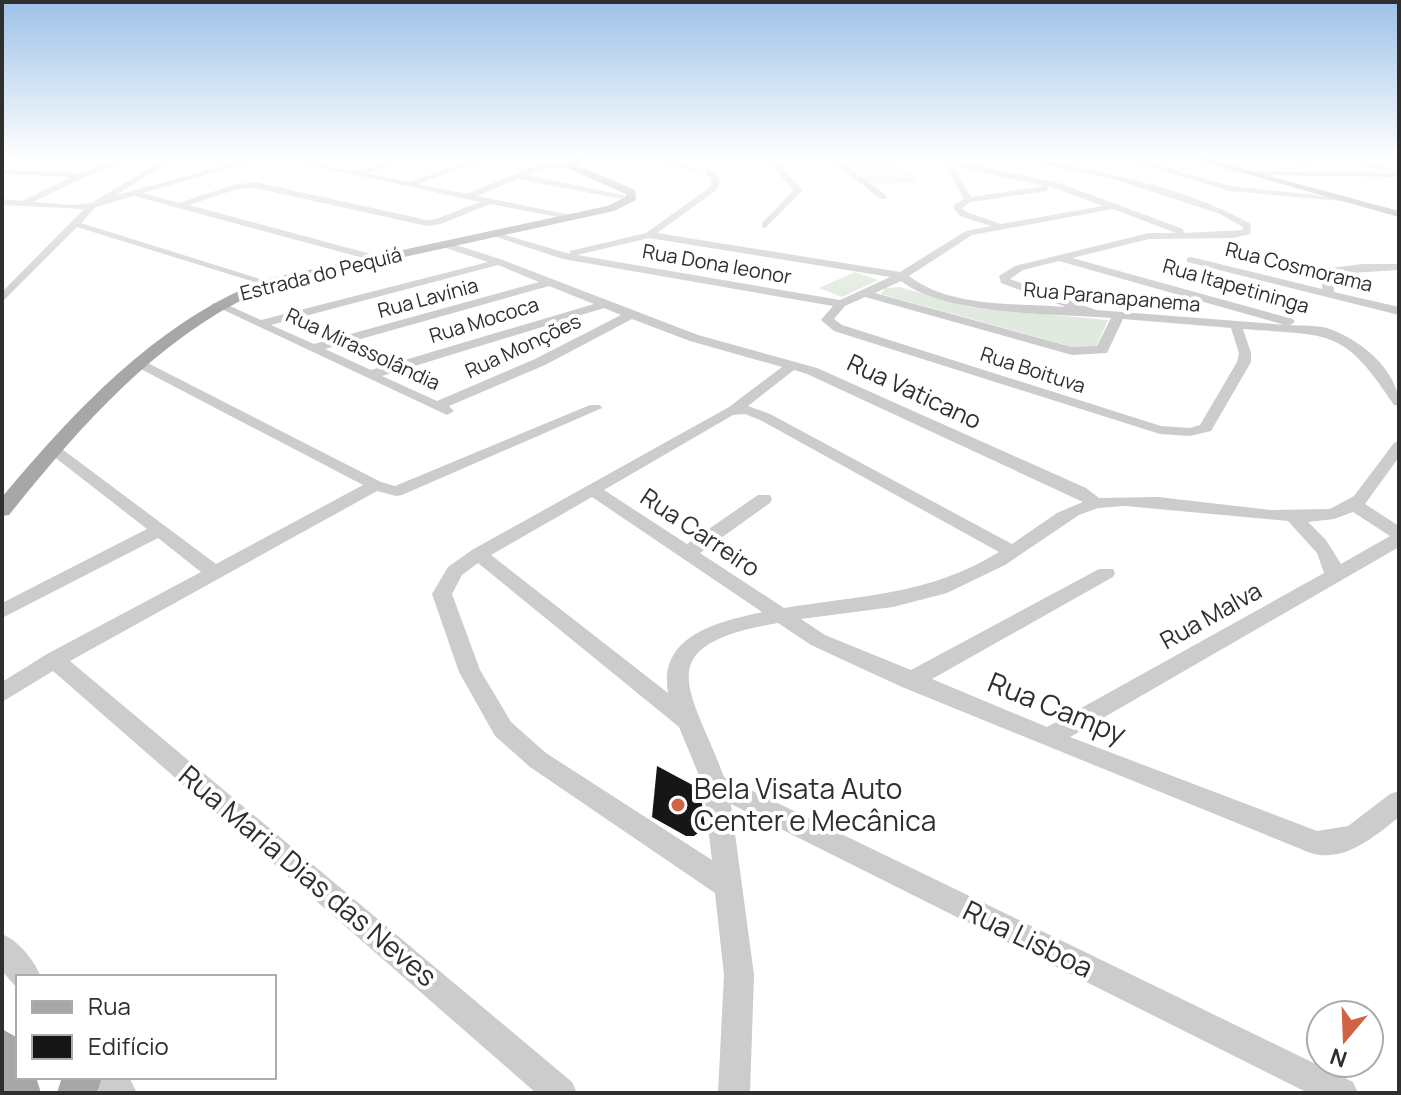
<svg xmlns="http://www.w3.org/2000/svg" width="1401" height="1095" font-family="Manrope,sans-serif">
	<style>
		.green { fill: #e1eade }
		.building { fill: #161616 }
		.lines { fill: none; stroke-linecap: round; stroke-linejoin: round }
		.minor { fill: #ccc; fill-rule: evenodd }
		.major { fill: #a7a7a7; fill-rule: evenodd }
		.poi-dot { fill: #d16345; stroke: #fff; stroke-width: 3 }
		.labels { text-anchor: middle; stroke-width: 8; stroke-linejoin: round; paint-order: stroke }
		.far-street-label { font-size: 20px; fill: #2f2f2f; stroke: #fff }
		.street-label { font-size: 24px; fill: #2f2f2f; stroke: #fff }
		.near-street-label { font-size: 28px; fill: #2f2f2f; stroke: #fff }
		.near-poi-label { font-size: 28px; fill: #2f2f2f; stroke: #fff; text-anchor: start }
	</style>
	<rect width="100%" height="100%" fill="#fff"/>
	<path class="green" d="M888,157L918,182L871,184L845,159Z
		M855,272L878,280L842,297L819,288Z
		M900,287L969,307L1108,320L1095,349L1084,350L881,294L885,288Z"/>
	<path class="building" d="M657,766L700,789L705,828L694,836H686L652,817Z"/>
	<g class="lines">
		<path class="minor" d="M127,157H138L99,170L33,202L73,205L91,203L169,157H178L114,196L255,157H266L143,193L179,203L233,185L255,182L427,220L436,219L480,202L274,157C302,155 329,171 356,171C375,171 392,157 412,157L367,173L409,182L482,157H492L418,184L467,194L537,165L570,164L573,168L541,169L527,175L636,198L632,201L518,179L477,196L571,215L574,220L490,204L441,224L427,226L255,188L237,189L189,205L382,257L383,259L378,262L134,196L96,207L81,223L273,283L264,285L77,227L2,302V292L84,209L2,205V199L22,201L71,177L2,174V170L80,173Z
			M643,157H654L701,170L697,172Z
			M763,157H771L803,190L765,228L762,227V223L794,190Z
			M828,157H836L886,195V199H880Z
			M940,157L1062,184L1183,229L1184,233L1243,230V227L1220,214L1117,180L1013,157H1026C1102,172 1183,186 1251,224L1250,234L1234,238L1149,239L1072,258L1293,319L1295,322L1290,325C1302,326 1316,325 1327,328C1360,339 1399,370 1399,406L1394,405C1343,327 1330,336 1243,329L1251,353V362L1211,431L1190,436L1160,434L834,331L821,320L833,306L563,259L490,235L495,232L570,254V251L646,233L710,187L712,179L704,172L708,170L720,178L717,190L657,233L900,272L966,231L991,226L960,216L954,209V205L964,199ZM952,166L1045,186L971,197ZM1049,186L1103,206L1001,224L966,212L962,208L971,202L1046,191ZM1113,209L1176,233H1149L1015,266L999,276L1001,283L1066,307C1016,303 950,308 909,276L972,235ZM649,238L890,277L840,300L577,255ZM1059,261L1285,325H1287L1096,310L1010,279L1023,270ZM901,281C946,316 1054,313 1111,318L1097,346L1072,347L875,293ZM865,297L1072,355L1107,353L1123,319L1231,328L1239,353L1237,362L1200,425L1190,428L1161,426L842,325L834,319L845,306Z
			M1120,157H1131L1230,186L1345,198L1341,201L1229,191Z
			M1276,157H1287L1310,164L1306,166Z
			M1338,157H1349L1389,169L1385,171Z
			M1252,171L1399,173V177L1249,175Z
			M447,242L503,260L698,335L817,368L1086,488L1099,498L1158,497L1271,510L1330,509L1354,496L1394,443L1399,441V457L1365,504L1399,526V547L1070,737L1317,831L1348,826L1390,794L1399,791V817C1374,837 1342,865 1308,852L902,687L811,645L778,623C645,646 691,688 724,777L1353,1082L1358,1093H1308L731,804L754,975L750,1093H718L724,975L715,893L530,767L495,736L459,672L432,594L448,567L472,550L729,407L782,367L690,341L632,319L545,365L449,406L454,411L447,415L211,304L221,302L261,320L488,262L443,247L442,245ZM498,265L539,282L314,344L271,325ZM549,286L594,304L371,370L325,349ZM604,308L621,315L535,359L437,401L382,376ZM794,370L807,374L1083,502L1057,513L1012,544L770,414L748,406ZM745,414L760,420L999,552C930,595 862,595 784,608L700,553L770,503L772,499L770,495H758L687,544L604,490L733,415ZM592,497L762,612C718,622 658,635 668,693L491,555ZM1125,506L1288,521L1317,553L1324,573L1047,727L932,679L1113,577L1115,573L1113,569H1099L911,670L825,635L801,619L893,607L947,593L1005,565L1079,515L1098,508ZM1353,512L1390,536L1341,564L1326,540L1308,522L1334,519ZM478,563L679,727L703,785L712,860L546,753L511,722L480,670L452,594L462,575Z
			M1191,257L1322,289L1324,269L1362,264H1399V270L1333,274L1334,292L1399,307V315L1187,262V258Z
			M142,360L381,482L395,486L590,405H600L602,408L402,495L396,496L377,491L70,661L572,1082L577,1093H536L53,671L2,702V682L47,654L201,572L158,538L2,618V603L147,529L48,452L45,449L48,446H58L216,564L363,485L137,367L135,364Z
			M2,934C19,941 34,960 41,977H18V988L16,987L2,971Z
			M92,1077H129L137,1093H100Z"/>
		<path class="major" d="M577,157H588L577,165L635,190L636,200L614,211L272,286C163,331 82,424 9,515L2,516V497C75,410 156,323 263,280L607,206L626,197V194L567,168V164Z
			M1186,157H1199L1399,211V217Z
			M2,1029L18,1038V1077H36L41,1093H2Z
			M62,1077H102L97,1093H57Z"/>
	</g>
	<linearGradient id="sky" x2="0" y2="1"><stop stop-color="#9dc1e8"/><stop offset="0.51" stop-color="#fff"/><stop offset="1" stop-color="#fff" stop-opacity="0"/></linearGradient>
	<rect width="1401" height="310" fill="url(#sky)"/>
	<circle class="poi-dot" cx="678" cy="805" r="8"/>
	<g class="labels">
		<g class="far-street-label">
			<text transform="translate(717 264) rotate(10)" y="7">Rua Dona leonor</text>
			<text transform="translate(1299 267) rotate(14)" y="7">Rua Cosmorama</text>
			<text transform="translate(321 274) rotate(-14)" y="7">Estrada do Pequiá</text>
			<text transform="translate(1236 286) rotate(16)" y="7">Rua Itapetininga</text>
			<text transform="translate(1112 297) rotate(5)" y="7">Rua Paranapanema</text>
			<text transform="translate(428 298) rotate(-15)" y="7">Rua Lavínia</text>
			<text transform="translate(484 320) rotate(-17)" y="7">Rua Mococa</text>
			<text transform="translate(523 346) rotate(-25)" y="7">Rua Monções</text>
			<text transform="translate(363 349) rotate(25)" y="7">Rua Mirassolândia</text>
			<text transform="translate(1033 370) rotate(18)" y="7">Rua Boituva</text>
		</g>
		<g class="street-label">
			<text transform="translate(914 392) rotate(25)" y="8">Rua Vaticano</text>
			<text transform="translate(700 533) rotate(34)" y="8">Rua Carreiro</text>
			<text transform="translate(1211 616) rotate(-29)" y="8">Rua Malva</text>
		</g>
		<g class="near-street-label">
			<text transform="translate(1057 708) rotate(22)" y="10">Rua Campy</text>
			<text transform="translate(308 876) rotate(40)" y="10">Rua Maria Dias das Neves</text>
			<text transform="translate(1028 939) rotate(26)" y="10">Rua Lisboa</text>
		</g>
		<g class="near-poi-label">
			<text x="694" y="799">Bela Visata Auto<tspan x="694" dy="32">Center e Mecânica</tspan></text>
		</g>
	</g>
	<rect width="1401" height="1095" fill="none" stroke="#2f2f2f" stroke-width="8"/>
	<rect x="16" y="975" width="260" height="104" fill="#ffffff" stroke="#acacac" stroke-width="2"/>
	<rect x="32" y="1001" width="40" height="12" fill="#a7a7a7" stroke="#acacac" stroke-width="2"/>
	<text x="88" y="1015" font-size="24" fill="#2f2f2f">Rua</text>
	<rect x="32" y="1035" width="40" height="24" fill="#161616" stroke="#acacac" stroke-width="2"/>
	<text x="88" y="1055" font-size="24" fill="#2f2f2f">Edifício</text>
	<g transform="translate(1345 1039) rotate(199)"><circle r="38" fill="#ffffff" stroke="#acacac" stroke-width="2"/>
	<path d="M0-6L14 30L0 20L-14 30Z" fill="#d16345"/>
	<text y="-12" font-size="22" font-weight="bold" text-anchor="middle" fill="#2f2f2f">N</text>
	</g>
</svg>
